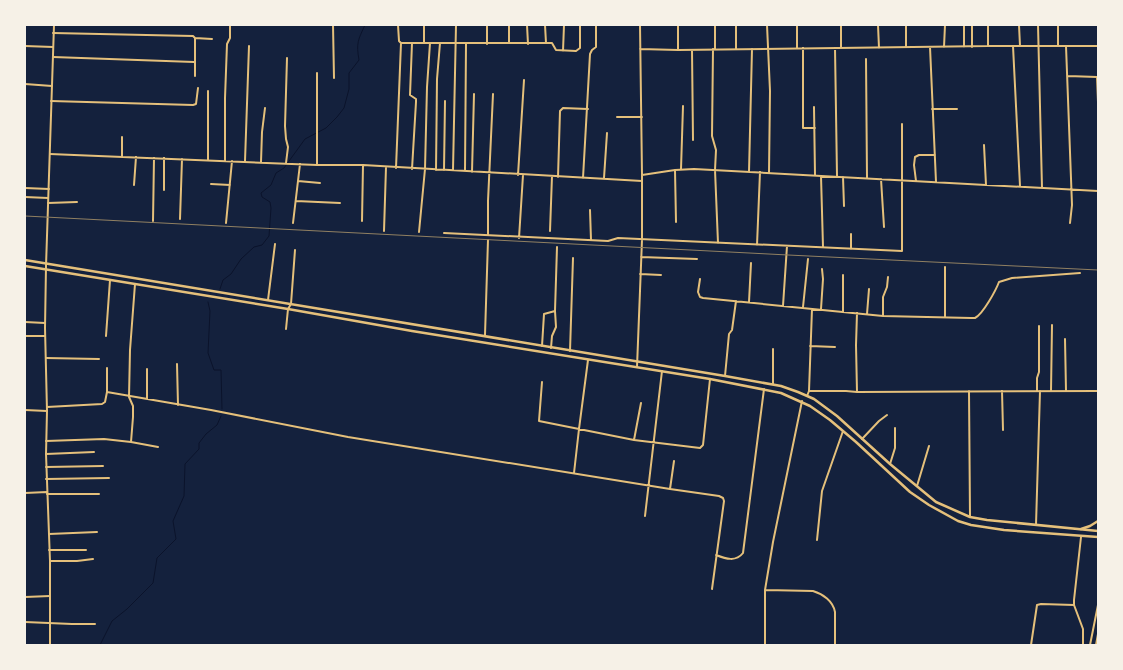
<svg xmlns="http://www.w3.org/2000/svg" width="1123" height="670" font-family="Jost,sans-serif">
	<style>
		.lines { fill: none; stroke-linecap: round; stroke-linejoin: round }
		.stream { stroke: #0b132b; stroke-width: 1 }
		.minor { stroke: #e5c07b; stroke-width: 2 }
		.tertiary { stroke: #e5c07b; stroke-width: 2 }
		.primary { stroke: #e5c07b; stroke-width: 2.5 }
		.trunk { stroke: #e5c07b; stroke-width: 2.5 }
		.rail { stroke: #918062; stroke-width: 1 }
	</style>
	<rect width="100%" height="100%" fill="#14213d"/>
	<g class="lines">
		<path class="stream" d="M220,289L223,280L231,274L241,259L254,247L262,245L269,236L271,208L270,202L262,197L261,193L271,185L276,173L284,168L305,139L326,128L337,117L344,108L349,89V73L359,60C356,43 358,40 365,25
			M208,302L210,311L208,353L214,370H221L222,409
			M100,645L112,621L127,609L153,583L157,558L176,539L173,521L184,496L185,464L199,449V443L206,434L217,425L221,416"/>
		<path class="minor" d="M333,25L334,78
			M398,25L399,41L401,43H552L556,50L576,51L580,48V25
			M487,25V44
			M509,25V43
			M527,25L528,44
			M545,25L546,43
			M678,25V50
			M715,25V49
			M767,25L770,91L769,173
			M797,25V48
			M841,25V48
			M878,25L879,48
			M906,25V47
			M972,25V47
			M988,25V46
			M1019,25L1020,46
			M1038,25L1042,188
			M1058,25V45
			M53,33L193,36L195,38L212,39
			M412,43L410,95L416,99V102L412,169
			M424,43V25
			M25,46L53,47
			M1013,46L1020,186
			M1066,46L1072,205L1070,223
			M930,47L936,182
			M944,47L945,25
			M964,47V25
			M803,48V128H815
			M835,48L837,176
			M640,49L678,50L988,46H1098
			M713,49L712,136L716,150L715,170L718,243
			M736,49V25
			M692,50L693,140
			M563,51L564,25
			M53,57L194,62
			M866,59L867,178
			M317,73V165
			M195,76V38
			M1068,76L1097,77L1098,102
			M25,84L52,86
			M51,101L193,105L196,104L198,88
			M814,107L815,175
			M932,109H957
			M617,117H642
			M984,145L986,185
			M50,154L317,165H363L642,181
			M122,156V137
			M208,160V91
			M225,161V98L227,44L230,38V25
			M245,161L249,46
			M261,162L262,132L265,108
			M286,163L288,147L286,139L285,126L287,58
			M396,168L401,43
			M681,169L683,106
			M436,170L437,79L440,43
			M444,170L445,101
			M453,170L456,25
			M675,170L676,222
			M465,171L466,44
			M472,172L474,94
			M749,172L752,49
			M518,175L524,80
			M642,175L675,170L694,169L1098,191
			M821,176L823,247
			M558,177L560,111L563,108L588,109
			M843,177L844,206
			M583,178C585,136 588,95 590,54L592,50L596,47V25
			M604,178L607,133
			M881,179L884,227
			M298,181L320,183
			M916,181L914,165L915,157L919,155H935
			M211,184L230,185
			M134,185L136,157
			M25,188L49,189
			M164,190V158
			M25,197L48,198
			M296,201L340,203
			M48,203L77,202
			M590,210L591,240
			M180,219L182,159
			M153,221L154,158
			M362,221L363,165
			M226,223L232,161
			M293,223L300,164
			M384,231L386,167
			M550,231L552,176
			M419,232L425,169L427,87L430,43
			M444,233L608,241L618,238L902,251V124
			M851,234V249
			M488,235V201L493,94
			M519,238L523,175
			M757,245L760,172
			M641,257L697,259
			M945,267V317
			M640,274L661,275
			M700,279L698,292L700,297L703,298L883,316L971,318C972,318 974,318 975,318C983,314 996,290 999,282L1012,278L1080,273
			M268,300L275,244
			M749,302L751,263
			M783,306L787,246
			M803,307L808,259
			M821,309L823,279L822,269
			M843,312V275
			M867,314L869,289
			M883,316V297L887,287L888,277
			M25,322L45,323
			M286,329L288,309L291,304L295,250
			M485,335L488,240
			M25,336H45
			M106,336L110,280
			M1065,339L1066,391
			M542,346L544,314L555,311L557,247
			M810,346L835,347
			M551,348L552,336L556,327L555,311
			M570,351L573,258
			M46,358L99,359
			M177,364L178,405
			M637,367L642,240V175L640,25
			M147,369V399
			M725,376L729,334L732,330L736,301
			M542,382L539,421L634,440L700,448L703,445L710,379
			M773,384V349
			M809,391H846L857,392L1098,391
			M969,391L970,516
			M1002,391L1003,430
			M1037,391V378L1039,372V326
			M1051,391L1052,325
			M107,392L211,410L348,437L670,489L719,496L723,498L724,501L712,589
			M857,392L856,345L857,313
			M807,396L809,391L812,309
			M47,407L102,404L105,402L107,392V368
			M25,410L47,411
			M862,439L879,421L887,415
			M634,440L641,403
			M46,441L104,439L131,442L158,447
			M131,442L133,417V406L129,397L130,350L135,284
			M46,454L94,452
			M890,464L895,448V428
			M46,467L103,466
			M574,473L579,429L588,360
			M46,479L109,478
			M917,486L929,446
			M670,489L674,461
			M25,493L47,492
			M47,494H99
			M645,516L662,371
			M1036,525L1040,391
			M49,534L97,532
			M1081,537L1074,600V605L1083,629V645
			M817,540L822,491L843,431
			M49,550H86
			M716,555C726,559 736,562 743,553L764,389
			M50,561H77L93,559
			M766,590L813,591C823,594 833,601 835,612V645
			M25,597L50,596
			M25,622L72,624H95
			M765,645V590L773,542L802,401
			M1031,645L1037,605L1041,604L1074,605"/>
		<path class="tertiary" d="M50,645V561L46,454L47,411L45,328L46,266L54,25
			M1090,645L1098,605
			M1096,645L1098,634"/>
		<path class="primary" d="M25,260L725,376L781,386L798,392L814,399L837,416L890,464L936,502L970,517L987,520L1098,531
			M25,266L288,309L412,331L710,379L781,393L810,406L830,420L856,442L910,492L929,505L958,521L971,525L1004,530L1098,537"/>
		<path class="trunk" d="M1081,529L1090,526L1098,521"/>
		<path class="rail" d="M25,216L788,255L1098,270"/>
	</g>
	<rect width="1123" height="670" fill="none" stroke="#f6f1e7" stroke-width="52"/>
</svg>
